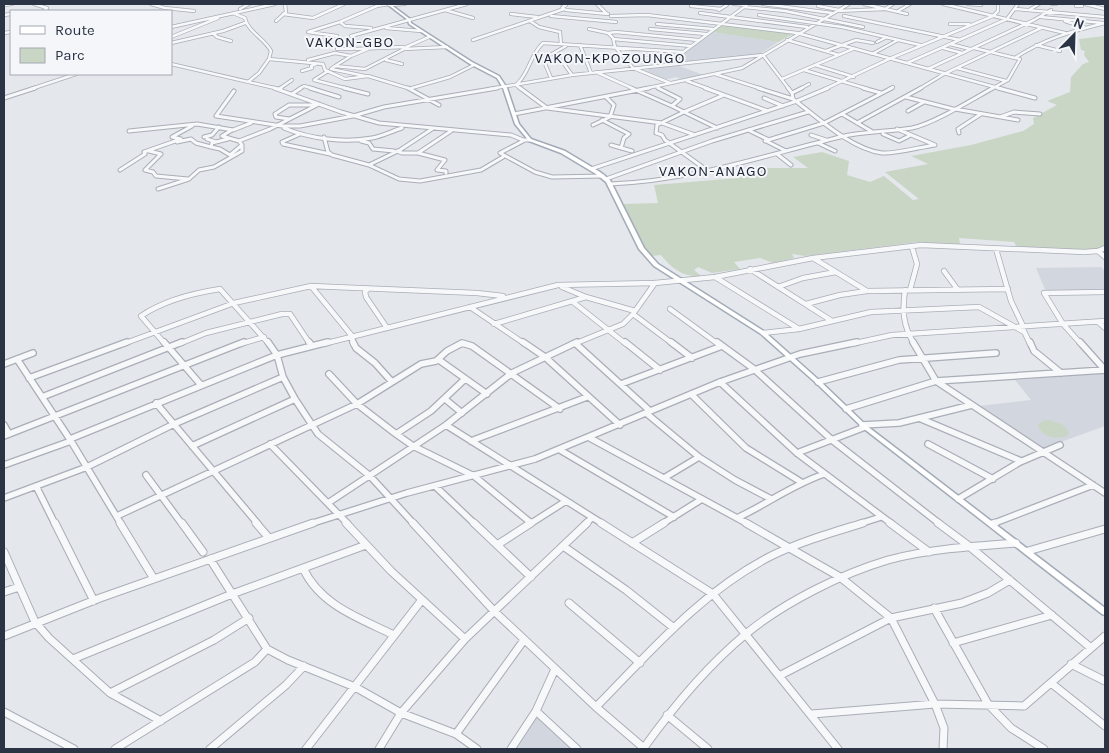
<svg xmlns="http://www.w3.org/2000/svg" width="1109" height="753" font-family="Karla,sans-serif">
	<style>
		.built { fill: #d2d6de }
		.green { fill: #c9d6c5 }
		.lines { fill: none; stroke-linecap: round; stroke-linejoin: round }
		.minor-far4-casing { stroke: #a9aeb7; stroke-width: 4 }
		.minor-far3-casing { stroke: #a9aeb7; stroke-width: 5 }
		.minor-far2-casing { stroke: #a9aeb7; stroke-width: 6 }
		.minor-far1-casing { stroke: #a9aeb7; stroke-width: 8 }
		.minor-casing { stroke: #a9aeb7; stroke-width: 9 }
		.major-casing { stroke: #a3abb8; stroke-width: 3 }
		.minor-far4 { stroke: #f7f8fa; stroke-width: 2.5 }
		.minor-far3 { stroke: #f7f8fa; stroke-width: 3 }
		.minor-far2 { stroke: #f7f8fa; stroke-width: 4.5 }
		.minor-far1 { stroke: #f7f8fa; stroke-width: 5.5 }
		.minor { stroke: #f7f8fa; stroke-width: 7 }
		.major { fill: #fff; fill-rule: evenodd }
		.labels { text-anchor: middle; stroke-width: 4; stroke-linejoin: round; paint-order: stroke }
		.far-quarter-label { font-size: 15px; letter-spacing: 1px; fill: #1d2536; stroke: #f4f6f9 }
	</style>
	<rect width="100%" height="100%" fill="#e4e7ec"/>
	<path class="built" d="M712,32L778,42L757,56L671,63Z
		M676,65L704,75L684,80L676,77L664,80L641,71L649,70L647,68Z
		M1101,267L1105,271V291L1046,292L1036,268Z
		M1105,373V426L1044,448L979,406L1031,400L1015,380Z
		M537,716L573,749H515Z"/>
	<path class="green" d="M723,24L793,34L778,42L712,32Z
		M1105,36V245L1094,250L1017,248L1014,242L959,238L960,244L918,242L805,256L792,254L794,258L773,263L760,258L734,262L740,269L712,273L698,267L694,270L701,276C684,278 671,268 661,255L651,256L641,243L623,204L658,203L654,185L739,178L753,168H808L793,157L822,152L849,161L847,175L870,182L884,176L913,200L919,199L885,172L928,164L911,156L971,145L1023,131L1034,124L1033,118L1057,105L1047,101L1070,92L1071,77L1083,64L1089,62L1084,55L1085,51L1081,50L1079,39Z
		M1048,420L1062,424L1069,432L1068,435C1058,441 1041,437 1038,425L1043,421Z"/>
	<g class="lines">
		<g class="minor-far4-casing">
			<path id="minor-far4" d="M34,4L47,8L45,9L48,11
				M151,4L165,8L194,11
				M562,4L566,5L562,8L566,10L608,14
				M597,4L607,14
				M734,4L746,5
				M763,4L832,13
				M864,4L907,14
				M943,4L1065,33
				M968,4L981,5
				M1052,4H1056
				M1085,4L1105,9
				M4,5L12,4
				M389,5L405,4
				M691,6L721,9
				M818,6L839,10
				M1076,6H1082
				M744,7L785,11L863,27
				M240,9L249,4
				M1015,9L1105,17
				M445,10L473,18
				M719,10L727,5
				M1029,10L1039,4
				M837,11L885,9L893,4
				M898,11L910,4
				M233,13L245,18C247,31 265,39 271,51L269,59L323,64L325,70L345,79L368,76L411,89
				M700,13L807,27
				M283,14L313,18L344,4
				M511,14L537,17
				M4,15L11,14
				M759,15L842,27L920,45
				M551,16L616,22
				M611,16L647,15L797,33L1002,89
				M844,16L960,40
				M1041,17L1103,23
				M276,21L286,12L285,4
				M530,21L539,27L560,32L561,44
				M1065,21L1086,28
				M340,22L345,26L371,28
				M657,24L713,29
				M950,24H969
				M171,27L275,4
				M386,28L421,31
				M589,29L608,33L616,32L698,40
				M650,29L706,34
				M4,33L11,32
				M213,33L217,37L231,41
				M608,33L613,38L615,47L633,68L670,83
				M337,36L308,32L340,22L377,6L389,4
				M351,36L467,4
				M171,37L218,18
				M613,39L691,46
				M473,40L564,9
				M787,40L839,55
				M877,42L887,37
				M171,43L223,31L245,23
				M347,44L356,49L403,47
				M950,44L970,49
				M580,45L591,73
				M1036,45L1060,51
				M404,48L429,37
				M943,48L962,53
				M974,48L1015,58
				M337,49H353
				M826,51L856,40L873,43
				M872,54L898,40
				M623,56L672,60
				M543,59L562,61L572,75
				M543,59L566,46
				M543,59L551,78
				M308,60L335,53L351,56L368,49
				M386,60L402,64
				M907,63L1007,19L1018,4
				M171,64L279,89
				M666,65L748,4
				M815,65L854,77
				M335,66L351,56
				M957,68L1006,81
				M928,69L1034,20L1051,10
				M804,70L868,89
				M302,71L312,68L311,66L316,64
				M328,71L314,80L349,89
				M596,72L634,89
				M715,74L762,89
				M365,76L331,69L335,66L365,69L404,49L447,47
				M782,79L853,49
				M687,81L709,89
				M248,82L259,73L269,59
				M412,88L450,77L474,65
				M658,88L660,89
				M31,89L76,74
				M279,89L292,80
				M299,89L304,86L314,89
				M490,89L572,75L763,55L789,89
				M521,89L516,85C530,73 529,56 543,43L683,52
				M643,89L742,68L849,4
				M800,89L809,84
				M825,89L889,59L993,16L998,11V4
				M889,89L893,87
				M919,89L944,74L1041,28
				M991,89L1008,80L1020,59L1015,58C1043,39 1073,31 1105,23"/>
		</g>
		<g class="minor-far3-casing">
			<path id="minor-far3" d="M274,88L341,112L379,123L511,135L523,140H530
				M310,88L339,97
				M344,88L368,94
				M408,88L439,105
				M520,88L547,108L662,123L695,135
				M631,88L672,106
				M658,88L680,99L672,106L684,112L657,125L656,133L662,135L665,140L708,171
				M705,88L768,111
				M758,88L793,99
				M788,88L792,93L793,99C817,117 851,149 882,153C896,154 920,147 935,145L897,129
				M863,88L881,93
				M998,88L1035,98
				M279,89L281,88
				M234,91L216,116L282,126H300L353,116L384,107L497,88
				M792,93L802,88
				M292,94L301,88
				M906,97L953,109
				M4,98L35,88
				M764,98L783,106
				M955,109L1018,120
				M908,111L924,102
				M514,114L649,88
				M842,114L871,131
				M1000,117L1014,112L1040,114
				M289,119L276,117L275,114L289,105H316
				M602,120L629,134L624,138L621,148
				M857,123L921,88
				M593,125L610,117L614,105L606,97
				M284,128C310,139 345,143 372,138C383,136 392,131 402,128
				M717,128L684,112L724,95
				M232,130L222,136L239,141
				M748,130L769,140
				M129,131L197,124L233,130L251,123
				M959,133L958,129L981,114
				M300,134L282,142L283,144L330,154
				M883,134L899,141L909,136
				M811,135L826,140
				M204,137L212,135L219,127
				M324,137L328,152L332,155L369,165L399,179L420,181L481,170L503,157
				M207,139L216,142L228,139
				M361,141L369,143L373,149L394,151
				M523,141L500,153L535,172L552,177L603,176
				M765,141L824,123L892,88
				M766,141L786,151
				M177,142L191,139L196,143L211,147
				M216,142L212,143L211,147L220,149L230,155L242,145
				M818,143L835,151
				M611,145L632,151
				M149,151L161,154L145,170L153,172L156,176L188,179
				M397,151L402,153H418L445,160L437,170L446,171V173
				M418,153L451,131
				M777,154L791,165
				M369,165L400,150L432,129
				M591,169L797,101L828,88
				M120,170L145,154L144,152L181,139L172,137L192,126
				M606,179L712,141L808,112
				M610,184C691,181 762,156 840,137C864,131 888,132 912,128C933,124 973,99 993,88
				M158,189L189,179L199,170L214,167L242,151V145L239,141L270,129L319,104"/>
		</g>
		<g class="minor-far2-casing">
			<path id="minor-far2" d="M996,249L1011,301L1023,326
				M1098,251L1105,257
				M813,258L867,291
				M750,269L832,321
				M944,271L958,290
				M715,277L799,329
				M311,286L352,336L353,344
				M562,287L586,297L635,311
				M778,287L803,278L836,272
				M368,289L365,292L366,297L387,328
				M905,290C902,311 903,325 914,344
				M910,290L917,264L912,247
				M1044,293L1063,324L1081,344
				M1044,293L1105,292
				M573,302L626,344
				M806,304L840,295L867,291L1008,289
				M470,307L525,344
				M670,309L718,344
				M633,314L673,344
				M1098,322L1105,328
				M494,324L586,297
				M1023,329L1030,344
				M763,333L799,329L871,312L979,307L1024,332
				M123,344L234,303L311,286L477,293L503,296
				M165,344L141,316C163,301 194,293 220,289L269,344
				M179,344L206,333L282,314H290L310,344
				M240,344L264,337
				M323,344L558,285L655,283L715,277L813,258L921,245L1084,252L1098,251L1105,248
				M461,344H464
				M574,344L623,324L633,314L655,283
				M851,344L892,335L1105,321"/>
		</g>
		<g class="minor-far1-casing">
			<path id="minor-far1" d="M164,342L201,385
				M268,342L277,355L283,377L295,399L318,434L370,476L414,524
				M309,342L312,346
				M353,342L356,348L375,363L392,382
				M523,342L545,357L620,425
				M625,342L660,370
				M671,342L692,358
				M717,342L754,369L832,440L940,524
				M913,342L936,381L1105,493
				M1030,342L1034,351L1061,373
				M1080,342L1105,370
				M575,343L650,411
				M17,359L71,441L121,524
				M439,360L487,394
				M4,364L33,353
				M329,374L357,404L396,434L413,446L474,476L531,523
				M29,378L127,342
				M720,382L797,453L892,524
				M818,382L899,360L996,353
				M621,384L722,346
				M691,394L746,448L801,482
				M42,397L182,342
				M445,399L462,413
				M156,403L258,524
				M846,409L936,381L1105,370
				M646,413L699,457L735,480L771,499
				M919,418L1021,461
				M4,425L9,434
				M446,425L603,524
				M862,425L899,423L972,405
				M396,434L431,411L465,379
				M4,436L244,342
				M590,438L748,524
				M70,439L277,355L328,342
				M471,441L587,397
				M270,444L348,524
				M928,444L993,479
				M192,446L295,399
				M560,450L674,517
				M797,453L865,427
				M4,465L71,441
				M146,475L182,524
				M664,478L699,457
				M36,486L55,524
				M435,486L475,524
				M4,498L87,467L174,424L283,377
				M958,499L1020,462L1060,445
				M328,503L446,425L512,373L577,342
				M117,516L357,404L421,364L436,361L447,351L462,343L472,346L560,409
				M737,518C767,504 792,485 824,474
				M310,524L407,493L535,459L720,382L800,354L857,342
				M530,524L566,501
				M585,524L592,518
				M662,524L702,499
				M859,524L881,517
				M992,524L1093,485"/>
		</g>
		<g class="minor-casing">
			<path id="minor" d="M55,523L94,601
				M120,523L154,579
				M182,523L203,552
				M256,523L269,538
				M346,523L391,571L465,639
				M413,523L494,611L596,707L645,749
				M474,523L531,577
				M601,523L713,594L838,749
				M746,523L840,577L891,618L935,704L944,728L943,749
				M890,523L929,552
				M938,523L969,546L1091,648
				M992,524L995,523
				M632,543L664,523
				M497,545L531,523
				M563,546L626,590L674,628
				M1028,551L1105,529
				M4,552L35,622L49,638L110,693L161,721
				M210,559L267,649L288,660L355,687L401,713L456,734L477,749
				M303,568C320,605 359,618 394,635
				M4,592L19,587
				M569,603L640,663
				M934,608L988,704L1011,728L1044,749
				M4,636L100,598L313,523
				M953,643L1052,615
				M73,659L232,594L366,545
				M1071,664L1105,681
				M779,676L891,618L962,603L988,593L1010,580
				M1051,683L1105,726
				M110,693L214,640L249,618
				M596,707C650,652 700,593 769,557C799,542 831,533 863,523
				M536,711L577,749
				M4,712L74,749
				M812,714L935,704L1024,706L1105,636
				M667,715L708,749
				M456,734L524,640
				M115,749L255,662L267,649
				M210,749L286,685L304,666
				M306,749L421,601
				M379,749L401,713L465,639L587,523
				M511,749L536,711L555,669
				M643,749C673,707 707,666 747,633C785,602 841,574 888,560C928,549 975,546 1016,543"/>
		</g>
		<g class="major-casing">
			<path id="major" d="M387,4H390L410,19L411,23L472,62L499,76L507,88L519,124L531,139L565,151L600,172L610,180L644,248L658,264L765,332L820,381L867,426L1105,608V615L1102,614L863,428L816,383L761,334L654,266L639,249L606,182L596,174L561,153L529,141L515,124L503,88L497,78L470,64L409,24L408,20Z"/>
		</g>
		<use href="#minor-far4" class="minor-far4"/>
		<use href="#minor-far3" class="minor-far3"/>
		<use href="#minor-far2" class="minor-far2"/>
		<use href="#minor-far1" class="minor-far1"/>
		<use href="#minor" class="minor"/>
		<use href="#major" class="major"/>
	</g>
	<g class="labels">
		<g class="far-quarter-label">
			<text x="350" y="47">VAKON-GBO</text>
			<text x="610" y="63">VAKON-KPOZOUNGO</text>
			<text x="713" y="176">VAKON-ANAGO</text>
		</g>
	</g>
	<rect width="1109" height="753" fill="none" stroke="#2b3445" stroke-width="10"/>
	<rect x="10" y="10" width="162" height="65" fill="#f4f6f9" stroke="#a4a8b1"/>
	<rect x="20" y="26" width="25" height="8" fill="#ffffff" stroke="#a4a8b1"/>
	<text x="55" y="35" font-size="15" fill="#2b3445">Route</text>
	<rect x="20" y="48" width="25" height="15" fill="#c9d6c5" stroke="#a4a8b1"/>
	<text x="55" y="60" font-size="15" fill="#2b3445">Parc</text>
	<g transform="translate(1074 35) rotate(23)" stroke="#f4f6f9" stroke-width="4" paint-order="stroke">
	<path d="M0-4L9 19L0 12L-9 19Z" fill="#2b3445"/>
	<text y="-8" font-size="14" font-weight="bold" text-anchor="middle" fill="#2b3445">N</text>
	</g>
</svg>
